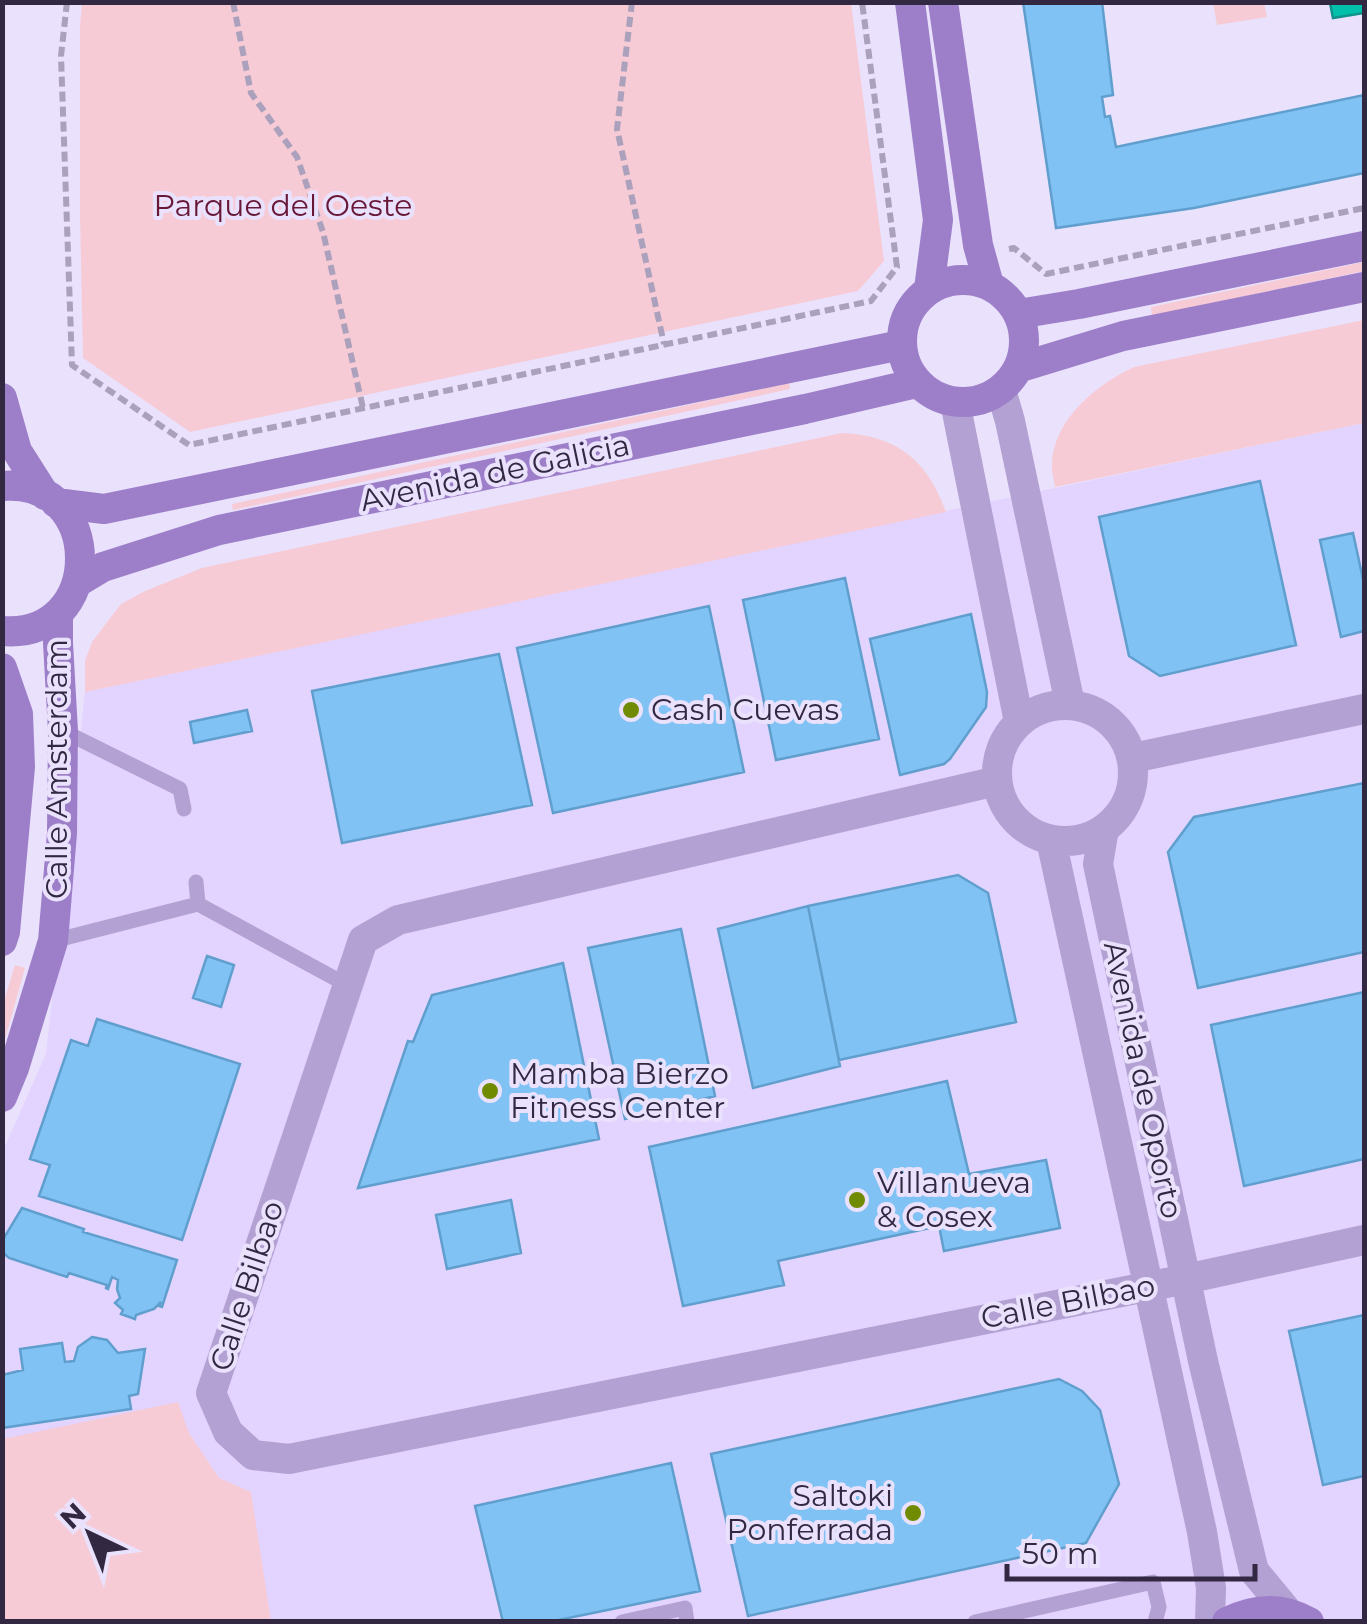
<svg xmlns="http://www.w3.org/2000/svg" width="1367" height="1624" font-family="Montserrat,sans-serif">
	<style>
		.built { fill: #e3d3ff }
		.green { fill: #f6cbd5 }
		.water { fill: #00c0ac; stroke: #0f928c; stroke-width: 2.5 }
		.building { fill: #80c2f4; stroke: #609fcd; stroke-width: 2.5 }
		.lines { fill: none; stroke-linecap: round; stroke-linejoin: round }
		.path { stroke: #aba1bc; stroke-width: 6; stroke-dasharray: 10 5; stroke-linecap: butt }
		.lane { stroke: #b4a1d3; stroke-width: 15 }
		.street { stroke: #b4a1d3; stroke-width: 30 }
		.secondary { stroke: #9c7fc8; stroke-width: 30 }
		.poi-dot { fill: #718b00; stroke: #eae1fc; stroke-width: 4 }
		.labels { text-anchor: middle; stroke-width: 8; stroke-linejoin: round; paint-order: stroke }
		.park-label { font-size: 30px; fill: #681837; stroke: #eae1fc }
		.street-label { font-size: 30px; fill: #322842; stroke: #eae1fc }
		.poi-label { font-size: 30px; fill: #322842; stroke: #eae1fc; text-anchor: start }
	</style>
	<rect width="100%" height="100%" fill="#eae1fc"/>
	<path class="built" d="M1364,423V1621L3,1622V1151L46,1054L85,692Z"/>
	<path class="green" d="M82,3H851L884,261L858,291L190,432L83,358L80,216V26Z
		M1213,3H1264L1267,17L1217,25Z
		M1364,262V271L1152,316L1151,307Z
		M1364,320V423L1055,487C1054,480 1051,470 1052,463C1054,419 1097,384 1134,367Z
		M789,383L790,389L233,510L232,504Z
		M842,433C898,436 927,460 946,512L85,692V661L92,642L121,604L145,591L202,568Z
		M15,965L25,968L3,1046V1004Z
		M178,1402L189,1433L219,1478L251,1492L271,1621H3V1439Z"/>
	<path class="water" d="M1330,3H1364V13L1333,18Z"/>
	<path class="building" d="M1023,2H1102L1113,95L1102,97L1105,117L1110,116L1116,147L1364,95V173L1194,208L1056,228Z
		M1260,481L1296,645L1160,676L1129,656L1099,517Z
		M1353,533L1364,584V631L1341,637L1320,540Z
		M845,578L879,739L776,760L743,600Z
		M709,606L744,772L553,813L517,648Z
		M971,614L987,692L986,707L950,759L944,764L900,775L870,639Z
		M499,654L532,805L342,843L312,691Z
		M247,710L252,731L194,743L190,722Z
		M1364,783V952L1198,988L1168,852L1194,817Z
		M958,875L988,893L1016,1022L839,1060L808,906Z
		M808,906L840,1066L753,1088L718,929Z
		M681,929L715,1096L625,1119L588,948Z
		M207,956L234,965L221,1007L193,998Z
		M563,963L599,1139L358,1188L408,1041L413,1042L432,995Z
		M1364,992V1159L1244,1186L1211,1025Z
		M97,1019L240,1064L182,1240L39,1196L50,1165L30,1159L71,1040L88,1046Z
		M947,1081L969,1174L1046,1160L1060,1228L944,1251L939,1226L778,1261L784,1285L683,1306L649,1147Z
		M511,1200L521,1253L447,1269L436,1215Z
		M22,1208L84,1229L83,1232L177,1260L162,1307L159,1306L161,1302L154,1309L136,1315L135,1319L121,1314L123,1310L115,1303L120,1298L117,1289L118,1280L112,1277L108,1289L106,1288L107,1285L69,1273L67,1277L9,1258L2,1252V1241Z
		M1364,1315V1476L1323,1485L1289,1331Z
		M92,1337L107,1340L118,1353L145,1349L138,1394L129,1396L131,1409L2,1428V1375L23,1370L20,1349L62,1343L65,1362L74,1361L78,1347Z
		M1059,1379L1082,1391L1100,1410L1119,1484L1086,1543L748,1616L711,1454Z
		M671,1463L700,1591L549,1622H503L475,1506Z"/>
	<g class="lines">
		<path class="path" d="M67,2L61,56L72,365L189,445L871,301L897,267L862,2
			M233,2L251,93L297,157L323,232L363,408
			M632,2L617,129L664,344
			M1009,249L1014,248L1046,274L1364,208"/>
		<path class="lane" d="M63,731L180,789L184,809
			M198,904L347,985
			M53,941L198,904L196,882
			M622,1622L685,1608L687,1622
			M975,1622L1153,1582L1159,1607L1155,1622"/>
		<path class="street" d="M1001,390L1010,421L1070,704
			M955,402L1019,722
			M997 773a68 68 0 1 1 136 0a68 68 0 1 1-136 0Z
			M1133,758L1364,709
			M997,781L398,920L363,940L211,1393L228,1432L253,1455L289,1459L1186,1279L1364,1240
			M1104,829L1098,864L1203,1361L1254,1571L1288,1612
			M1051,840L1202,1532L1211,1588L1210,1622"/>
		<path class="secondary" d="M910,2L938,220L929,289
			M943,2L978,245L989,285
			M902 341a61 61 0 1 1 122 0a61 61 0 1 1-122 0Z
			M1018,314L1079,304L1364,246
			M1018,368L1123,336L1364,287
			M2,398L17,451L45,495
			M2,486C106,477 106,640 2,631
			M56,503L104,509L901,345
			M78,582L103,567L219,530L805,409L917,383
			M2,668L18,714L20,767L5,932L2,941
			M2,1097L14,1068L53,941L62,833L63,731L58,643V613
			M1227,1622C1255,1608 1281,1606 1309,1622"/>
	</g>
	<g class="poi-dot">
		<circle cx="631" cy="710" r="10"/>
		<circle cx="490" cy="1091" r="10"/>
		<circle cx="857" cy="1200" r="10"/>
		<circle cx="913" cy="1513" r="10"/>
	</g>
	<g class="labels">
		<g class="park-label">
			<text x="283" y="216">Parque del Oeste</text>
		</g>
		<g class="street-label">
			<text transform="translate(495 473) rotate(-12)" y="10">Avenida de Galicia</text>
			<text transform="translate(57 769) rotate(-90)" y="10">Calle Amsterdam</text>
			<text transform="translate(1143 1080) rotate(78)" y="10">Avenida de Oporto</text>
			<text transform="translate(247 1286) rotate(-72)" y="10">Calle Bilbao</text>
			<text transform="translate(1068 1302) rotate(-11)" y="10">Calle Bilbao</text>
		</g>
		<g class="poi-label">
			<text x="651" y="720">Cash Cuevas</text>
			<text x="510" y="1084">Mamba Bierzo<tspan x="510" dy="34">Fitness Center</tspan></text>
			<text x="877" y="1193">Villanueva<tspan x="877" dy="34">&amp; Cosex</tspan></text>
			<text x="893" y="1506" text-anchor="end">Saltoki<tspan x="893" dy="34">Ponferrada</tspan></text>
		</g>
	</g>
	<rect width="1367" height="1624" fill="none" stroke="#322842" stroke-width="10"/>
	<g transform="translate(90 1534) rotate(317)" stroke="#eae1fc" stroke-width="8" paint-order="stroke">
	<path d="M0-8L18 38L0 25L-18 38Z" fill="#322842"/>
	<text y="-15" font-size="28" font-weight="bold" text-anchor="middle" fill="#322842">N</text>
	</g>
	<path d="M1007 1564v15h248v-15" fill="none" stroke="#322842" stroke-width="5"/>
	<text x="1022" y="1564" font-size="30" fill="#322842" stroke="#eae1fc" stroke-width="8" paint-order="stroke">50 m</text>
</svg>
